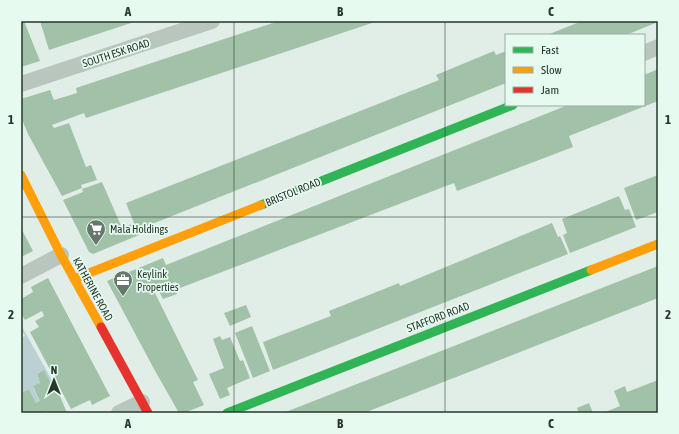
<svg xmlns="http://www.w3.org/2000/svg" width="679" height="434" font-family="'Asap Condensed',sans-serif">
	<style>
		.green { fill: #bad0d3 }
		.building { fill: #a2c1a9 }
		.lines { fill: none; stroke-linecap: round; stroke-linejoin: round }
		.street { stroke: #b9c6be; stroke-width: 16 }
		.fast { stroke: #30b455; stroke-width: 9 }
		.slow { stroke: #ff9f0a; stroke-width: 9 }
		.jam { stroke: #e5322d; stroke-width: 9 }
		.grid { fill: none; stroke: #27372b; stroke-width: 1; stroke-opacity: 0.55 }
		.labels { text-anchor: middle; stroke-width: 3.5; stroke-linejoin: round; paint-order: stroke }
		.street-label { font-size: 11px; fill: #27372b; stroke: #e7faf0 }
		.poi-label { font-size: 11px; fill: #27372b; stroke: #e7faf0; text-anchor: start }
		.neatline { fill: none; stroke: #27372b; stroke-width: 1.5 }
		.grid-label { font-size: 13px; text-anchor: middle; font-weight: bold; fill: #27372b }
	</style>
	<rect width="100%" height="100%" fill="#e1ede7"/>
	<path class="green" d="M21,325L58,391L56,392L44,370L37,374L40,383L33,387L40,401L36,403L29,389L21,393V338L25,336L21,329Z"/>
	<path class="building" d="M21,21H24L40,61L21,67Z
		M40,21H137L49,50Z
		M279,21H378L86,118L84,113L52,125L54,128L69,123L86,167L91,165L97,180L81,185L82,188L62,196L28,134L21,117V99L50,90L54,100L77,93L76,88Z
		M582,21H658V22L626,35H547Z
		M494,51L496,55L506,51V83L137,230L139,235L93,254L89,252L63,200L83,192L82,189L102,182L122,228L134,223L126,203L439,80L436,75Z
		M658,69V101L569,136L573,147L457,191L454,183L180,288L176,282L173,283L177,294L163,299L157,288L153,289L198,380L193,382L204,405L184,413H179L154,369L107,281L163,258L166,265L568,105H644V75Z
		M658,175V212L636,220L624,188Z
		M619,196L625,210L629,209L636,227L570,253L563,235L567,233L562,219Z
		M552,223L558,237L560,236L568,254L273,370L263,342L331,316L329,311L399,283L400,286Z
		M21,228L33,251L21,257Z
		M658,266V298L364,413H283Z
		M48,278L110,396L92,405L90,400L71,409L30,332L39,327L35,321L44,316L42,311L25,320L21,313V299L33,292L31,287Z
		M246,305L251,317L230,326L224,313Z
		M252,326L270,371L253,378L235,333Z
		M220,336L222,340L230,337L240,361L243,360L250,378L227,388L230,395L220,399L209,374L224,368L213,339Z
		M44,370L56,392L58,391L67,413H48L47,411L43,413H21V393L29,389L36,403L40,401L33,386L40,383L37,374Z
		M658,380V413H603L620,406L614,391L625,386L627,392Z
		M589,403L593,413H579L577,408Z"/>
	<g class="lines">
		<path class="street" d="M644,53L658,47
			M21,84L212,21
			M21,276L61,255
			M119,413L142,402"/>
		<path class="fast" d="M261,205L513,105
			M227,413L591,270"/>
		<path class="slow" d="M21,175L61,255L101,327
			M591,270L658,244
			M74,279L261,205"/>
		<path class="jam" d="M101,327L148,413"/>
	</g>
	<path class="grid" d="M234,21V413M445,21V413M21,217H658"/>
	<defs>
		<g id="supermarket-pin" transform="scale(1)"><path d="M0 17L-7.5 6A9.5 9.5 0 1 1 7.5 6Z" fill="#68776d" stroke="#e7faf0"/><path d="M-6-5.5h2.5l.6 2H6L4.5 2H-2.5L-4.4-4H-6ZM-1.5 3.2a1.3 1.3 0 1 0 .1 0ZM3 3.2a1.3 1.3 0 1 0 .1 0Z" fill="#fff"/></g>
		<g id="office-pin" transform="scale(1)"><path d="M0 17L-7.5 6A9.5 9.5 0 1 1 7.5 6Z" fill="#68776d" stroke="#e7faf0"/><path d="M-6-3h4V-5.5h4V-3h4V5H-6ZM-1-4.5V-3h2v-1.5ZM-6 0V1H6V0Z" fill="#fff"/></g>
	</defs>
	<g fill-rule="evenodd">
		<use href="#supermarket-pin" x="96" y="229"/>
		<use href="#office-pin" x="123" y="280"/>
	</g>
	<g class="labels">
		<g class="street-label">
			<text transform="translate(116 53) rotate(-18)" y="4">SOUTH ESK ROAD</text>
			<text transform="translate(293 192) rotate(-22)" y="4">BRISTOL ROAD</text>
			<text transform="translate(93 289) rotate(61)" y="4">KATHERINE ROAD</text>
			<text transform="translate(438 317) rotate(-21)" y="4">STAFFORD ROAD</text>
		</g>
		<g class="poi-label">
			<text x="110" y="233">Mala Holdings</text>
			<text x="137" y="278">Keylink<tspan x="137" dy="13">Properties</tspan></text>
		</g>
	</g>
	<rect width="679" height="434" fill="none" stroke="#e7faf0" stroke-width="44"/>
	<rect x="505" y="34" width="140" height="72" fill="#e7faf0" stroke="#9aaca1"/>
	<rect x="513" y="47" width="20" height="6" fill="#30b455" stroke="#9aaca1"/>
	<text x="541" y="54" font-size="12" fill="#27372b">Fast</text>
	<rect x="513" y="67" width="20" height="6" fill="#ff9f0a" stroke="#9aaca1"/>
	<text x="541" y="74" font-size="12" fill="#27372b">Slow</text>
	<rect x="513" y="87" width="20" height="6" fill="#e5322d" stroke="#9aaca1"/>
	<text x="541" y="94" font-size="12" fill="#27372b">Jam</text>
	<g transform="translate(54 380)" stroke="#e7faf0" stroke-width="3" paint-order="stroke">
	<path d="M0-3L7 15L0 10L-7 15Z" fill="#27372b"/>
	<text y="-6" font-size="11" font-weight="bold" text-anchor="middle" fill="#27372b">N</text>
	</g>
	<rect x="22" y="22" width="635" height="390" class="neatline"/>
	<g class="grid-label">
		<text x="128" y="16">A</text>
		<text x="340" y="16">B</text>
		<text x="551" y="16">C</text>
		<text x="11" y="124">1</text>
		<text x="668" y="124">1</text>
		<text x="11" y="319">2</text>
		<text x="668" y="319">2</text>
		<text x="128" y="428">A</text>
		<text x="340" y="428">B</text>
		<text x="551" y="428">C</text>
	</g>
</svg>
